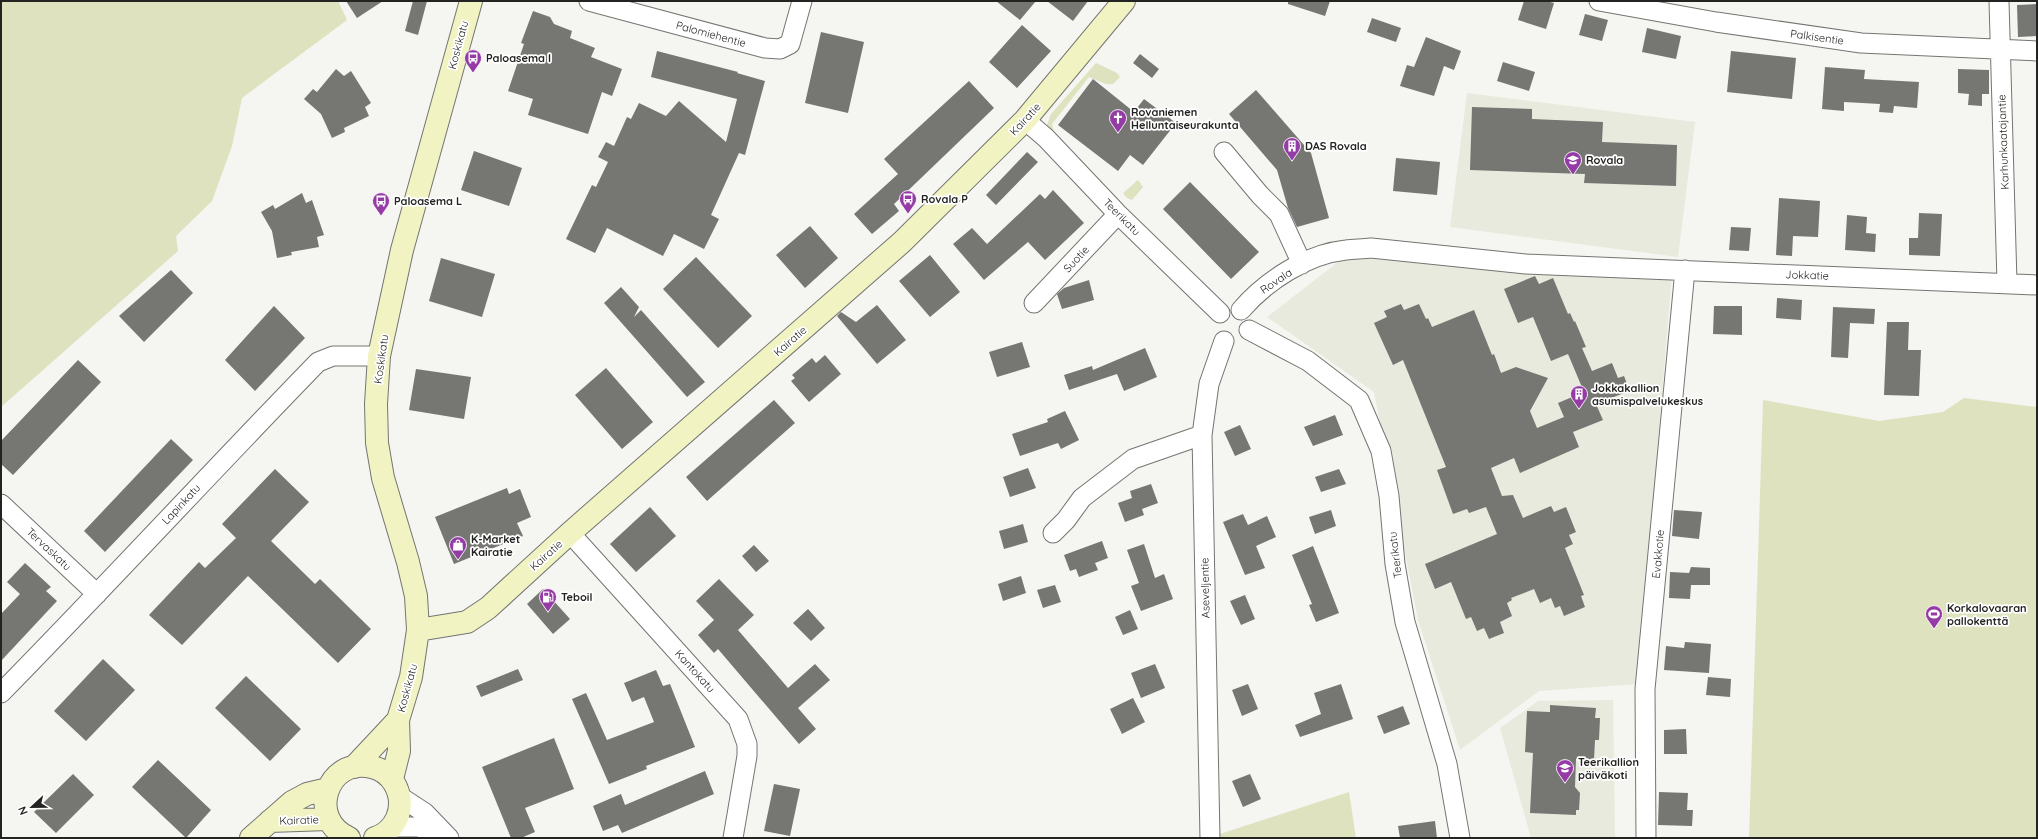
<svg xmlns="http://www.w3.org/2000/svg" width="2038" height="839" font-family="Quicksand,sans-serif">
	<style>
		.built { fill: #e9eade }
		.green { fill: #dfe2be }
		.building { fill: #767672 }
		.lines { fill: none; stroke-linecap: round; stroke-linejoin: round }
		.street-casing { stroke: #747571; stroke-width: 21 }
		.secondary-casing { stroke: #747571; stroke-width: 24 }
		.street { stroke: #fff; stroke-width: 19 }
		.secondary { stroke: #f2f3c3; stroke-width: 22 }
		.labels { text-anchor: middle; stroke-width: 3.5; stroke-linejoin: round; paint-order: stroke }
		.street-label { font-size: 11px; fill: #232321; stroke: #fff }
		.poi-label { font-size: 11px; font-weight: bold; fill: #232321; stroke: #fff; text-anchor: start }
	</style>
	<rect width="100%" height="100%" fill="#f5f5f1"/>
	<path class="built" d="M1467,93L1695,122L1678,257L1450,227Z
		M1347,255L1672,273L1638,684L1539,691L1460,750L1418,620L1374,392L1267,317Z
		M1613,700L1615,838H1531L1500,728L1538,701Z"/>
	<path class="green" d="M1,1H338L347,20L242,98L232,146L212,201L176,236L178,251L1,407Z
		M1096,63L1117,73L1120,77L1113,84H1106L1089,77L1052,124L1054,133L1051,135L1047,125L1051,114Z
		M1138,180L1143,187L1132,200L1127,198L1123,193Z
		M1964,398L2037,407V838H1749L1763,400L1879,421L1943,412Z
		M1349,792L1356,838H1221L1220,834Z"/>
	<path class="building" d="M346,1H383L357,18Z
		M413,1H427L418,35L405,31Z
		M996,1H1036L1020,20Z
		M1047,1H1088L1073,21Z
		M1288,1H1330L1325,16L1288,4Z
		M1524,1H1546L1554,3L1546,29L1518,20Z
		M2037,4V36L2018,37L2017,5Z
		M533,11L550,17L554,24L572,31L570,38L595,48L591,57L622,69L612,96L602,92L588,134L528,115L533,99L508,91L524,44L521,43Z
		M1585,14L1608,20L1602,41L1579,35Z
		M1372,18L1401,28L1396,42L1367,32Z
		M1022,25L1051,51L1017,88L989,62Z
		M1647,28L1681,36L1676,59L1642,52Z
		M821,32L864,42L848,113L805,103Z
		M1426,37L1461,51L1454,70L1444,66L1434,96L1400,86L1407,65L1414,67Z
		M657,51L738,72L737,73L765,81L745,155L739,153L711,215L719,219L704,249L674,234L663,256L607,228L595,253L566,239L592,185L596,187L608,162L598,157L606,142L614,146L627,117L631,119L639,103L666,116L679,101L726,142L737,99L651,77Z
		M1731,51L1796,58L1792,99L1727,92Z
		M1140,54L1159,69L1152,78L1133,63Z
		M1503,62L1535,72L1529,91L1497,81Z
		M1825,67L1865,70L1864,79L1919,82L1917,108L1894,106L1893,113L1879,112L1880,104L1844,102V111L1822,109Z
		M336,69L344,76L351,71L371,103L365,107L369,116L344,128L345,132L332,138L321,114L304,99L313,89L317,92Z
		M1958,69L1989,70V94H1982V106L1968,105L1969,94L1958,93Z
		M1093,79L1134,112L1144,99L1176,123L1143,165L1130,155L1118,171L1058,125Z
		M969,81L994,108L894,204L899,211L872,234L854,214L898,174L884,159Z
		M1256,90L1311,153L1329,218L1297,227L1288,208L1277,170L1229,114Z
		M1472,107L1532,109V119L1603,122L1602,142L1677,145L1676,186L1584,183L1585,174L1470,170Z
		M474,151L522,168L509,206L461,190Z
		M1027,152L1038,162L996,205L986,195Z
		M1396,158L1440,162L1437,195L1393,191Z
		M1190,182L1259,252L1231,279L1163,209Z
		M1053,190L1084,223L1045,260L1028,242L984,280L953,244L972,228L987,244L1040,194L1045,199Z
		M302,193L306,203L312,200L324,235L317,237L319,247L291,252L292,255L277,258L272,231L261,212L273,205L275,209Z
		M1779,198L1820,201L1818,237L1793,236L1792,256L1776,255Z
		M1919,213L1942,214L1940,256L1909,255V238H1918Z
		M1847,215L1867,217L1866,233L1876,234L1875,252L1845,250Z
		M810,226L838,258L805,288L776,255Z
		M1731,227L1751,228L1749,251L1729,250Z
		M930,255L960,292L930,317L899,281Z
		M696,257L752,316L718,348L663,289Z
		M441,258L495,274L482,317L429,301Z
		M171,270L193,293L144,342L119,316Z
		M1535,276L1539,284L1553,278L1568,314L1570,313L1574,322L1575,321L1586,347L1582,348L1592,371L1612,363L1618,378L1624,376L1629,389L1623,391L1624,393L1596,404L1603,420L1573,432L1579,447L1520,473L1514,458L1491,468L1502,496L1513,495L1523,518L1551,506L1554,512L1566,507L1576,532L1569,535L1573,544L1565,548L1584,595L1581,596L1585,607L1564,616L1560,606L1555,608L1551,598L1540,603L1534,589L1511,598L1512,600L1507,603L1512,616L1500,622L1504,633L1489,639L1484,628L1477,631L1471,617L1466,619L1451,582L1435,589L1425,564L1497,534L1486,507L1469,513L1467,509L1453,514L1437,470L1446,467L1403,360L1393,365L1374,323L1387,317L1384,311L1401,304L1404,310L1419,304L1426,319L1428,318L1432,327L1474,310L1492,355L1494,354L1501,373L1516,367L1548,378L1530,411L1537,428L1564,417L1558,403L1584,392L1568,354L1551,361L1533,317L1518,323L1504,289Z
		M1089,280L1094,300L1062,309L1057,294L1064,288Z
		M621,287L639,307L634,317L641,310L705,382L687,397L604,303Z
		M1777,298L1802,300L1801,320L1776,318Z
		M877,305L906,340L877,364L837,316L841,312L856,322Z
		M274,306L305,338L255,391L225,360Z
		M1714,306H1742V335L1713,334Z
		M1833,307L1875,309L1874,324L1850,323L1848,358L1831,357Z
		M1887,322H1909L1908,350H1921L1919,396L1884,395Z
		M1022,342L1030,367L997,377L989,352Z
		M1145,348L1157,377L1124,391L1117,374L1069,390L1064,375L1092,366L1093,370Z
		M825,355L841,374L809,402L791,381L795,378L792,375L812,358L816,363Z
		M78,360L101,382L13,475L1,464V441Z
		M606,368L653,422L622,449L575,395Z
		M416,369L471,377L464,419L409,410Z
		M774,400L795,423L707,501L686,477Z
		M1065,411L1079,440L1061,449L1058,443L1020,456L1012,434L1048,422L1047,419Z
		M1335,415L1343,435L1313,446L1304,427Z
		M1240,425L1251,449L1235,456L1224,432Z
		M171,439L193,460L105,552L84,531Z
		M1028,468L1036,488L1010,497L1003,477Z
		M275,469L309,502L271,541L315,584L320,579L371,629L338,663L248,576L182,645L149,615L199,562L205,568L236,538L222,524Z
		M1339,469L1346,484L1321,492L1315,477Z
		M1151,484L1158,503L1142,509L1144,515L1125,522L1118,503L1132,498L1130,491Z
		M507,488L509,494L520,489L531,517L517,523L523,536L454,564L435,517Z
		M650,507L676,536L636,572L610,544Z
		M1331,510L1336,526L1315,534L1309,517Z
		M1674,510L1702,512L1699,539L1672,536Z
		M1243,514L1248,525L1267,516L1276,537L1256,546L1265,568L1245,575L1223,522Z
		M1023,524L1028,542L1004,549L999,531Z
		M1102,541L1108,558L1095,563L1098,570L1079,577L1076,569L1070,571L1064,555Z
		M1144,544L1155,578L1164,574L1173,599L1141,611L1131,586L1139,583L1127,550Z
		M754,545L769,561L756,572L742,556Z
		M1313,546L1339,613L1316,622L1309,605L1312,604L1292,555Z
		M25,563L51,587L46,591L57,601L1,661V614L20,594L7,582Z
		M1691,567L1710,568V585H1691L1690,599L1669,598L1670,572L1689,573Z
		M1021,576L1026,593L1003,601L998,584Z
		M719,579L754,615L738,630L788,688L815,664L830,680L798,708L816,729L799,744L718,649L714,653L698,635L714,620L696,601Z
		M1055,585L1061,602L1043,608L1037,590Z
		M543,589L570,619L553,634L527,604Z
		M1245,595L1255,619L1241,625L1230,601Z
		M808,609L825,628L811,641L793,623Z
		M1130,610L1138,629L1123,635L1115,617Z
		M1685,642L1711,644L1709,673L1664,670L1666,646L1684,648Z
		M103,659L135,690L86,741L54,711Z
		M1155,664L1165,688L1141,698L1131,673Z
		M518,669L523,680L481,697L476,686Z
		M656,670L663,686L670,684L695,747L646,766L647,769L609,784L572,699L586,693L607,740L654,722L644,697L632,702L624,683Z
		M246,676L301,729L270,761L215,708Z
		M1708,677L1731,679L1730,697L1706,695Z
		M1248,684L1258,709L1242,716L1232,690Z
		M1341,684L1353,719L1300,737L1295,725L1321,714L1314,693Z
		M1133,698L1145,722L1122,734L1110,709Z
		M1550,705L1596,708L1595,718H1600L1599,740H1595L1594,760L1576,759L1575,787L1580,793L1579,810H1576V815L1530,813L1533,753L1525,752L1527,711L1550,712Z
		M1403,706L1410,724L1384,734L1377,716Z
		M1686,729L1687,754H1664V730Z
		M554,738L574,789L525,808L535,832L521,838H511L482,767Z
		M158,760L211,810L186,838L132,787Z
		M705,771L714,794L622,833L618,825L603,831L593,806L621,794L625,805Z
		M73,774L94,795L56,833L34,812Z
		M1250,774L1261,799L1243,807L1232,781Z
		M774,784L800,789L790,836L764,831Z
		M1659,792L1688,793L1687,810H1693L1692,826L1658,825Z
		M1435,821L1437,838H1400L1398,826Z"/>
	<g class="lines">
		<g class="street-casing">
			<path id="street" d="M589,1L765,48L780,49L790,44L802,1
				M1599,1L1716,22L1861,43L2037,51
				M1999,1L2007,283
				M1025,120L1046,138L1118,214L1220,313
				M1224,152L1260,195L1279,214L1302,264
				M1034,303L1118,214
				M1241,310C1266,281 1307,254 1346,250C1354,249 1362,249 1371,248L1526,264L2037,285
				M1249,330L1308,361L1359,400L1381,451L1389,496L1395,564L1405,622L1447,764L1460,838
				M1,504L97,594
				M570,533L738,719L747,744V756L733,838
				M1053,533L1066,520L1082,498L1133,459L1202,435
				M1,693C108,584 212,471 318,362L333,356H379
				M399,796L425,813L449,838
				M392,827H417L443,832
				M1210,838L1202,435L1209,384L1224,341
				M1646,838L1645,689L1685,270"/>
		</g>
		<g class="secondary-casing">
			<path id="secondary" d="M418,630L467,622L488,608L570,533L902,242L1025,120L1124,1
				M354,767L398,720
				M392,779L399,751L398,720L411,677L418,630L416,596L408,562L383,478L377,443L376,404L379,356L402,250L471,1
				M270,821L328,819
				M251,838L292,802L307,794L328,789
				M349,838C306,819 327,756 372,767C381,769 389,775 394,783C400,793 402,806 397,818C393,827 385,835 375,838"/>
		</g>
		<use href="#street" class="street"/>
		<use href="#secondary" class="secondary"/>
	</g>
	<defs>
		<g id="bus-pin" transform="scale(0.9)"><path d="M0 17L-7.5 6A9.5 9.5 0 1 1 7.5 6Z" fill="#953ba6" stroke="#fff"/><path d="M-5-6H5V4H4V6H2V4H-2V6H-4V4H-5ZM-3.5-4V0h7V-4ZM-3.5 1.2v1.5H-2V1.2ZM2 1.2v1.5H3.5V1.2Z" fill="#fff"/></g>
		<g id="church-pin" transform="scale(0.9)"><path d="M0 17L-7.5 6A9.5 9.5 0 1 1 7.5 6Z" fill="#953ba6" stroke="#fff"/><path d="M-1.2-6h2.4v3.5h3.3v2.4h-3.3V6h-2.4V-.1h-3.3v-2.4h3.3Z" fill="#fff"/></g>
		<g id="building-pin" transform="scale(0.9)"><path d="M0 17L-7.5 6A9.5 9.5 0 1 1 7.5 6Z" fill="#953ba6" stroke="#fff"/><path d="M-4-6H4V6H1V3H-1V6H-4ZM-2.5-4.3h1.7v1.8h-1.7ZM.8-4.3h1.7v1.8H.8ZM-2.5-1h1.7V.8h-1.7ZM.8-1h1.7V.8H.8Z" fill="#fff"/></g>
		<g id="school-pin" transform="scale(0.9)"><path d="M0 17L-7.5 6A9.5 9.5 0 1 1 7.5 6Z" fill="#953ba6" stroke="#fff"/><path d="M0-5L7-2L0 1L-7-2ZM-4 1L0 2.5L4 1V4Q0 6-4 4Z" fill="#fff"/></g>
		<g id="shop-pin" transform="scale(0.9)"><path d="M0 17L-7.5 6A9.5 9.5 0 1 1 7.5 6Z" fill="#953ba6" stroke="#fff"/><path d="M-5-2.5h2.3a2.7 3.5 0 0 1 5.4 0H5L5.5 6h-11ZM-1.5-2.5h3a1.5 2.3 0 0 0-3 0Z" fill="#fff"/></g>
		<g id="fuel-pin" transform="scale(0.9)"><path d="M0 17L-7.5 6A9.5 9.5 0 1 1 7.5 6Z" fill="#953ba6" stroke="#fff"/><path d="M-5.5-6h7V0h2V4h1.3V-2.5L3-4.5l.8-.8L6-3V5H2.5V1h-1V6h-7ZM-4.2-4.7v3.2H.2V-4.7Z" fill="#fff"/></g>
		<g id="stadium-pin" transform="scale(0.9)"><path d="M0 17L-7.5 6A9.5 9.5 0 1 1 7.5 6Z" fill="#953ba6" stroke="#fff"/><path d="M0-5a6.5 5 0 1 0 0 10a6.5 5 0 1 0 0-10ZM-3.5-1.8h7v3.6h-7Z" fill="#fff"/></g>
	</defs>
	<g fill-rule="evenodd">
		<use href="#bus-pin" x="473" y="58"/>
		<use href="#church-pin" x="1118" y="118"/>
		<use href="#building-pin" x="1292" y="146"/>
		<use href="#school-pin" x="1573" y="160"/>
		<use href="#bus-pin" x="908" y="199"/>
		<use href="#bus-pin" x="381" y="201"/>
		<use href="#building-pin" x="1579" y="394"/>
		<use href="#shop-pin" x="458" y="545"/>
		<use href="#fuel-pin" x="548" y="597"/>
		<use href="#stadium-pin" x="1934" y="614"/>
		<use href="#school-pin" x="1565" y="768"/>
	</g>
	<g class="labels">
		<g class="street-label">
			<text transform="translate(711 34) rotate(15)" y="4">Palomiehentie</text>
			<text transform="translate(1817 37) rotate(8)" y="4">Palkisentie</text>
			<text transform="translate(458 45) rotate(-75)" y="4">Koskikatu</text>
			<text transform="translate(1025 119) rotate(-47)" y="4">Kairatie</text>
			<text transform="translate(2003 142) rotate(-92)" y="4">Karhunkaatajantie</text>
			<text transform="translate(1122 217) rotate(45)" y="4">Teerikatu</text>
			<text transform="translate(1076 259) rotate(-47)" y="4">Suotie</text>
			<text transform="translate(1807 275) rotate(2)" y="4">Jokkatie</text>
			<text transform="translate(1276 281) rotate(-34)" y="4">Rovala</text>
			<text transform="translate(790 341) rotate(-41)" y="4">Kairatie</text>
			<text transform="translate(381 359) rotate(-82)" y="4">Koskikatu</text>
			<text transform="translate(181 504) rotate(-47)" y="4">Lapinkatu</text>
			<text transform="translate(49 549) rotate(43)" y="4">Tervaskatu</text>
			<text transform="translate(1658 554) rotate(-85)" y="4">Evakkotie</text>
			<text transform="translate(546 555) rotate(-42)" y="4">Kairatie</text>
			<text transform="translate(1395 555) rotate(-97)" y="4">Teerikatu</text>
			<text transform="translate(1205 588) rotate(-91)" y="4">Aseveljentie</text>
			<text transform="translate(695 671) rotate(48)" y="4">Kantokatu</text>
			<text transform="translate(407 688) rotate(-75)" y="4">Koskikatu</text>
			<text transform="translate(299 820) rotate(-2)" y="4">Kairatie</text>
		</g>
		<g class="poi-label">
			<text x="486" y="62">Paloasema I</text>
			<text x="1131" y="116">Rovaniemen<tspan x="1131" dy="13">Helluntaiseurakunta</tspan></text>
			<text x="1305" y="150">DAS Rovala</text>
			<text x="1586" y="164">Rovala</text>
			<text x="921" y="203">Rovala P</text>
			<text x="394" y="205">Paloasema L</text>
			<text x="1592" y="392">Jokkakallion<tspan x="1592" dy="13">asumispalvelukeskus</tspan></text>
			<text x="471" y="543">K-Market<tspan x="471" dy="13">Kairatie</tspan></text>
			<text x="561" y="601">Teboil</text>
			<text x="1947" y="612">Korkalovaaran<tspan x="1947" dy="13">pallokenttä</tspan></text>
			<text x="1578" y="766">Teerikallion<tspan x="1578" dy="13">päiväkoti</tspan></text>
		</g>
	</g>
	<rect width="2038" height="839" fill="none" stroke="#232321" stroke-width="4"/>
	<g transform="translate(32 807) rotate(248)" stroke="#ffffff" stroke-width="3" paint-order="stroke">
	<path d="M0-3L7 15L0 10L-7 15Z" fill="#232321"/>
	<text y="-6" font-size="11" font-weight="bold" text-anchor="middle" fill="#232321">N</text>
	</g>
</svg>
